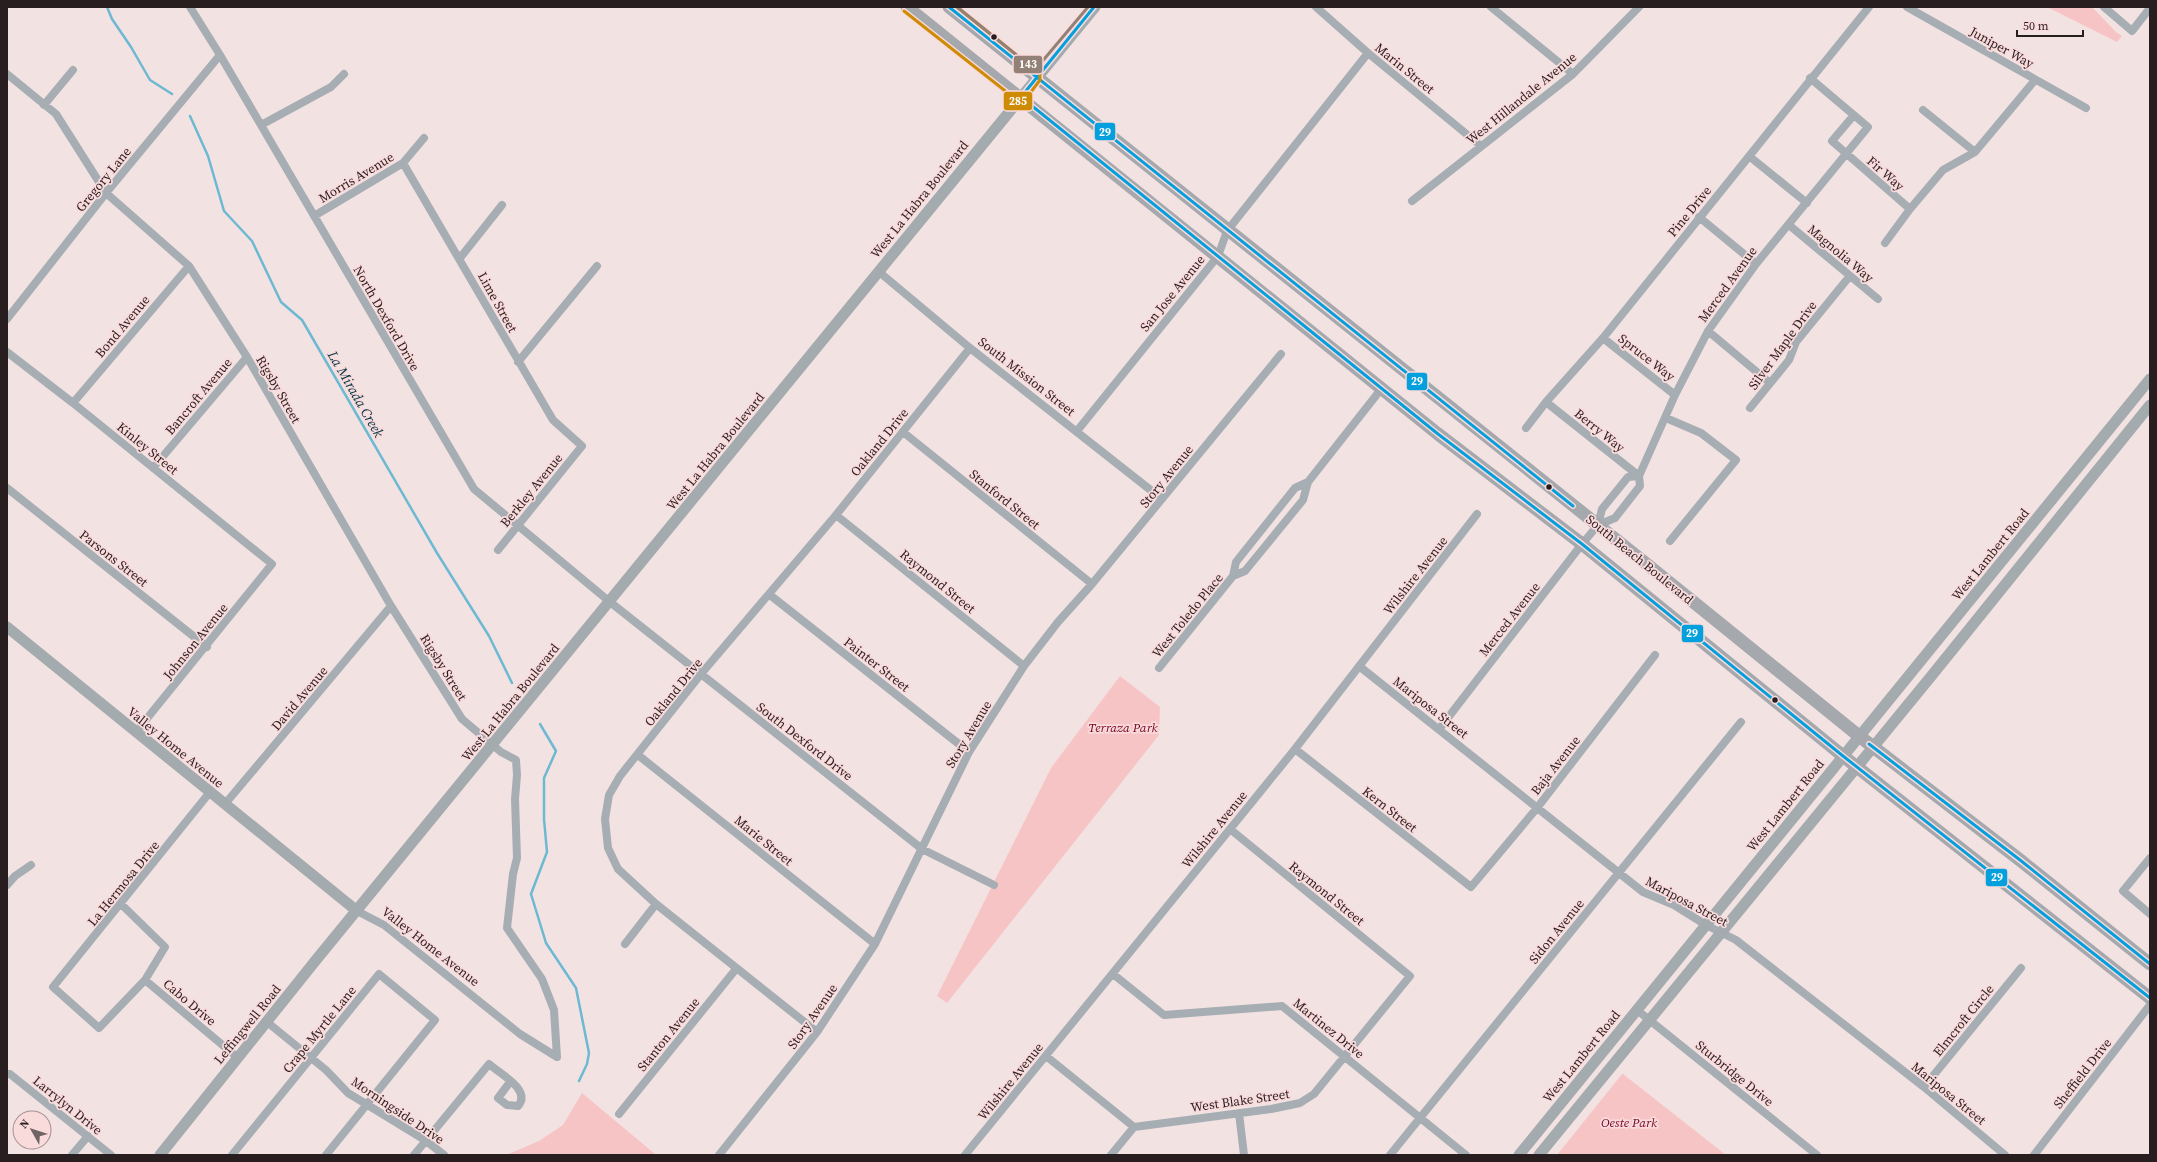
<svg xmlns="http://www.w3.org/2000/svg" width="2157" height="1162" font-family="'Source Serif 4',serif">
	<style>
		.green { fill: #f7c4c6 }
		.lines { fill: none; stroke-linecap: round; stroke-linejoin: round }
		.stream { stroke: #6db9d2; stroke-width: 2.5 }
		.street { stroke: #a6aeb3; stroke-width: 8 }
		.secondary { stroke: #a4abaf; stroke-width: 11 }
		.primary { stroke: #a5a8ac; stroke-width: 13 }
		.bus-1-casing { stroke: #fadbdc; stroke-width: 6 }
		.bus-2-casing { stroke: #fadbdc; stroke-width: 6 }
		.bus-3-casing { stroke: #fadbdc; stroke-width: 6 }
		.bus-1 { stroke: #04a0dd; stroke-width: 3 }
		.bus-2 { stroke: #ce8b06; stroke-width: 3 }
		.bus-3 { stroke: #938177; stroke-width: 3 }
		.bus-dot { fill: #291e1f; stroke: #fadbdc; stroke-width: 1.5 }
		.labels { text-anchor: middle; stroke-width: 3.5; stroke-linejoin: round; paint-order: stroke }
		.street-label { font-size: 13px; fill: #291e1f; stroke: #fadbdc }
		.park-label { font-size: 13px; font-style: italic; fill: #770424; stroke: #fadbdc }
		.water-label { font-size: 14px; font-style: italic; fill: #063a49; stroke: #fadbdc }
		.line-badge { stroke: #fadbdc; stroke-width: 1.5 }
		.badge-label { font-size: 11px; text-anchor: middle; font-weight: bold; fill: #fff }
	</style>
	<rect width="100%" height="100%" fill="#f3e2e2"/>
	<path class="green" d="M2047,7H2092L2116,32L2122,36L2117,42Z
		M1120,676L1160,707L1159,735L947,1003L937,996L1051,768Z
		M1622,1074H1623L1726,1155H1557Z
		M582,1093L655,1154L506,1155L539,1141L563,1125Z"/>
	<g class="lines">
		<path class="stream" d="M107,7L112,19L131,47L150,80L172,94
			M190,116L208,156L224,211L252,241L281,302L302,320L437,553L489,636L512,683
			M540,724L556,751L544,778V819L547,852L531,894L546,943L576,988L589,1053L587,1064L579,1081"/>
		<path class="street" d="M190,7L220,55L474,489L610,602L922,849L994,885
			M1316,7L1368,53L1481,146
			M1491,7L1573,74
			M1907,7L2086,108
			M2104,7L2132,31L2150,8
			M7,74L56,114L106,193L189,266L247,357L391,606L462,719L501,752L516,760L517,775L515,799L517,858L513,874L507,928L542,979L554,1010L557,1057L520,1034L384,925L357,911
			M44,105L73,70
			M1923,110L1975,152
			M1854,115L1832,141L1910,209
			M261,125L331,87L344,74
			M1749,156L1807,203
			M403,163L553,420L582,446L498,550
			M1412,201L1573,74L1639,7
			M314,216L403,163L424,138
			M1699,217L1756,264
			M1789,225L1878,299
			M1885,243L1910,209L1943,170L1975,152L2035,80
			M460,258L502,205
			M878,271L970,348L1162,499
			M7,319L106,193L220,55
			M1708,331L1770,383
			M1603,338L1675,395
			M7,352L73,403L272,564L136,732
			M518,362L597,266
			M1546,402L1639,476
			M73,403L189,266
			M1750,408L1789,360L1796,342L1849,277
			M1666,418L1701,433L1736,460L1670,541
			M1526,428L1546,402L1603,338L1869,7
			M1077,431L1218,256L1227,231L1368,53
			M903,432L1092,584
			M153,468L247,357
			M7,488L207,647
			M836,515L1024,666
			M1598,525L1602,509L1628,477L1639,476
			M1233,576L1245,571L1303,500L1308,482L1382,388
			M770,595L969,752
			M1359,666L1643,892L1674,905L1706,925L1736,940L1924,1087L2005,1155
			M1159,668L1233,576L1236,562L1295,488L1308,482
			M1440,728L1582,544L1598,525L1615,518L1640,486L1639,476L1675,395L1708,331L1756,264L1868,127L1810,78
			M1295,749L1471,887L1537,808L1655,655
			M638,755L875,944
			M225,804L391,606
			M2150,858L2123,891L2150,914
			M7,885L15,876L31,865
			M121,904L165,947L145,980L99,1028L53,987L210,792
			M625,944L656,904
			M1113,974L1164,1015L1282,1006L1466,1155
			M145,980L238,1058
			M1637,1010L1817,1155
			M267,1022L326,1070L348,1093L425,1140L444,1155
			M817,1032L656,904L618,869L608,848L605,819L609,795L620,776L701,674L836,515L970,348
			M1046,1056L1134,1127
			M7,1074H10L111,1155
			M1924,1087L2021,968
			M1239,1113L1244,1155
			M619,1114L736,969
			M1134,1127L1271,1109L1300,1103L1314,1094L1410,976L1230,829
			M72,1155L88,1136
			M232,1155L379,974L435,1020L326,1155
			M414,1155L489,1064C500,1074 532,1090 518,1106L507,1105L498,1098L510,1082
			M719,1155L817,1032L875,944L969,752L1024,666L1058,622L1092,584L1281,354
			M965,1155L1295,749L1477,514
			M1111,1155L1134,1127
			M1390,1155L1741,722
			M2034,1155L2150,1005"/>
		<path class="secondary" d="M7,627L357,911
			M160,1155L316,960L1095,7
			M1519,1155L2150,379
			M1539,1155L1933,674L2150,405"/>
		<path class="primary" d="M907,7L1438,434L1582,544L1843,756L2150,998
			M949,7L1649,566L1859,736L2020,860L2150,964"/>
		<g class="bus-1-casing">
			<path id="bus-1" d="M949,7L1573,506
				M1094,7L1021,97L1438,434L1582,544L1843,756L2150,998
				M1869,744L2020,860L2150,964"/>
		</g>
		<g class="bus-2-casing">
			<path id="bus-2" d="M904,11L1018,101H1024L1040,80V74L957,7"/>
		</g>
		<g class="bus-3-casing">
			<path id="bus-3" d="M957,7L1035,70L1088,7"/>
		</g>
		<use href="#bus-1" class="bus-1"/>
		<use href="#bus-2" class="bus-2"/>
		<use href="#bus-3" class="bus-3"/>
	</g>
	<g class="bus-dot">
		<circle cx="994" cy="37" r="3.5"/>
		<circle cx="1549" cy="487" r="3.5"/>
		<circle cx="1775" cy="700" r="3.5"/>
	</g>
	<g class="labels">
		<g class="street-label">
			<text transform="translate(2002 47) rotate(29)" y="5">Juniper Way</text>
			<text transform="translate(1405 68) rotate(39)" y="5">Marin Street</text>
			<text transform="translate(1521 98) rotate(-39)" y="5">West Hillandale Avenue</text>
			<text transform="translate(1886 173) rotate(41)" y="5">Fir Way</text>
			<text transform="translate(356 177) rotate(-31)" y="5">Morris Avenue</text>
			<text transform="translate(103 179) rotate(-51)" y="5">Gregory Lane</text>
			<text transform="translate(919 199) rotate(-51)" y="5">West La Habra Boulevard</text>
			<text transform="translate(1689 211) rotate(-51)" y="5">Pine Drive</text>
			<text transform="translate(1841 253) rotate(40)" y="5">Magnolia Way</text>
			<text transform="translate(1727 284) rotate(-54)" y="5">Merced Avenue</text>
			<text transform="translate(1172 293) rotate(-51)" y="5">San Jose Avenue</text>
			<text transform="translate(498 302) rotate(61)" y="5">Lime Street</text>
			<text transform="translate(387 318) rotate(60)" y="5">North Dexford Drive</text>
			<text transform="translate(122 326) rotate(-50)" y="5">Bond Avenue</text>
			<text transform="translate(1782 345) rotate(-54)" y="5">Silver Maple Drive</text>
			<text transform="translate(1647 357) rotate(38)" y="5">Spruce Way</text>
			<text transform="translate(1027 376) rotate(38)" y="5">South Mission Street</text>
			<text transform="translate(279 389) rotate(60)" y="5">Rigsby Street</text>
			<text transform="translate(198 396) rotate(-50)" y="5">Bancroft Avenue</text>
			<text transform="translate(1600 430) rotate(39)" y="5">Berry Way</text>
			<text transform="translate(879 442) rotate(-51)" y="5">Oakland Drive</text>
			<text transform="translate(148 448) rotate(39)" y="5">Kinley Street</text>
			<text transform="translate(715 451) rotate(-51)" y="5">West La Habra Boulevard</text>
			<text transform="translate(1166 476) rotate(-51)" y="5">Story Avenue</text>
			<text transform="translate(531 490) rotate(-51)" y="5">Berkley Avenue</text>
			<text transform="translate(1005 499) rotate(39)" y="5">Stanford Street</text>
			<text transform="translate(1990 554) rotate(-51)" y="5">West Lambert Road</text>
			<text transform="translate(114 558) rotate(38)" y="5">Parsons Street</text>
			<text transform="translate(1640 559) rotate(39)" y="5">South Beach Boulevard</text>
			<text transform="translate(1415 575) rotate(-52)" y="5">Wilshire Avenue</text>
			<text transform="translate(938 581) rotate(39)" y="5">Raymond Street</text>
			<text transform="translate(1187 615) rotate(-51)" y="5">West Toledo Place</text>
			<text transform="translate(1509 619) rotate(-52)" y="5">Merced Avenue</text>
			<text transform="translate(195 641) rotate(-51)" y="5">Johnson Avenue</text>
			<text transform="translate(877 664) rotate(38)" y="5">Painter Street</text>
			<text transform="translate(444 667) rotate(58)" y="5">Rigsby Street</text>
			<text transform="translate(673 692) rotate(-51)" y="5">Oakland Drive</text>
			<text transform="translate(299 698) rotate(-50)" y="5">David Avenue</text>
			<text transform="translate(510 702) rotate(-51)" y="5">West La Habra Boulevard</text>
			<text transform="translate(1431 707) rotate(38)" y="5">Mariposa Street</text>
			<text transform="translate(968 734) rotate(-59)" y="5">Story Avenue</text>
			<text transform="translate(805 741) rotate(38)" y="5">South Dexford Drive</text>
			<text transform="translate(176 747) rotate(39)" y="5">Valley Home Avenue</text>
			<text transform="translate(1555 765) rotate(-52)" y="5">Baja Avenue</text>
			<text transform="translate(1785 805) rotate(-51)" y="5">West Lambert Road</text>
			<text transform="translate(1390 809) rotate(38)" y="5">Kern Street</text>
			<text transform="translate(1214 829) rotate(-51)" y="5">Wilshire Avenue</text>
			<text transform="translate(764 840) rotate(39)" y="5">Marie Street</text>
			<text transform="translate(123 883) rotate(-51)" y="5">La Hermosa Drive</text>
			<text transform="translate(1327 893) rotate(39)" y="5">Raymond Street</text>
			<text transform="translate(1687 901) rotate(28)" y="5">Mariposa Street</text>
			<text transform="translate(1556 931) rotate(-51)" y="5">Sidon Avenue</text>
			<text transform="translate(431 946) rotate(38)" y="5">Valley Home Avenue</text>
			<text transform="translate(190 1002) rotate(40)" y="5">Cabo Drive</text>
			<text transform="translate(812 1016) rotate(-55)" y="5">Story Avenue</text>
			<text transform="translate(1963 1020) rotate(-51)" y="5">Elmcroft Circle</text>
			<text transform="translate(247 1024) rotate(-51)" y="5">Leffingwell Road</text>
			<text transform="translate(1329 1028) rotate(39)" y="5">Martinez Drive</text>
			<text transform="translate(319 1029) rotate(-51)" y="5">Crape Myrtle Lane</text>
			<text transform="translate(668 1034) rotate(-51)" y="5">Stanton Avenue</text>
			<text transform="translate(1581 1056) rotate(-51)" y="5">West Lambert Road</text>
			<text transform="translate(1735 1073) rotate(39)" y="5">Sturbridge Drive</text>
			<text transform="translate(2082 1073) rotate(-52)" y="5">Sheffield Drive</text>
			<text transform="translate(1010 1081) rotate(-51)" y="5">Wilshire Avenue</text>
			<text transform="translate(1949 1093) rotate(39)" y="5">Mariposa Street</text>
			<text transform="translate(1240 1100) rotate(-8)" y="5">West Blake Street</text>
			<text transform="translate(68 1105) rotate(39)" y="5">Larrylyn Drive</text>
			<text transform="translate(398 1110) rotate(34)" y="5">Morningside Drive</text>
		</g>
		<g class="park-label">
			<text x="1123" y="732">Terraza Park</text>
			<text x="1629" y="1127">Oeste Park</text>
		</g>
		<g class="water-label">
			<text transform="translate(356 394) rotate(60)" y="5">La Mirada Creek</text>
		</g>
	</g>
	<g class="line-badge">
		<rect x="1013" y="55" width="30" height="19" rx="4" fill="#938177"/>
		<rect x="1003" y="91" width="30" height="20" rx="4" fill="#ce8b06"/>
		<rect x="1094" y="122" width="22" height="19" rx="4" fill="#04a0dd"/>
		<rect x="1406" y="372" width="22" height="19" rx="4" fill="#04a0dd"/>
		<rect x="1681" y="624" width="23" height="19" rx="4" fill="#04a0dd"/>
		<rect x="1985" y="868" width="23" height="19" rx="4" fill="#04a0dd"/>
	</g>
	<g class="badge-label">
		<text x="1028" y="68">143</text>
		<text x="1018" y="105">285</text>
		<text x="1105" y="136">29</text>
		<text x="1417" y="385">29</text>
		<text x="1692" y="637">29</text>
		<text x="1997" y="881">29</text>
	</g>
	<rect width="2157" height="1162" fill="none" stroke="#291e1f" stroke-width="16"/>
	<g transform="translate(32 1130) rotate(309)"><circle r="19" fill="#fadbdc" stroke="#a68f90"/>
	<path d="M0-3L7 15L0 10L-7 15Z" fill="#706363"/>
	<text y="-6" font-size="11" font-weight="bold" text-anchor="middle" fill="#291e1f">N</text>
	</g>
	<path d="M2017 30v6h66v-6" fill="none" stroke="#291e1f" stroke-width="2"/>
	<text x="2023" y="30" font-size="12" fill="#291e1f" stroke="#fadbdc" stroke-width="3" paint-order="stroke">50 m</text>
</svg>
